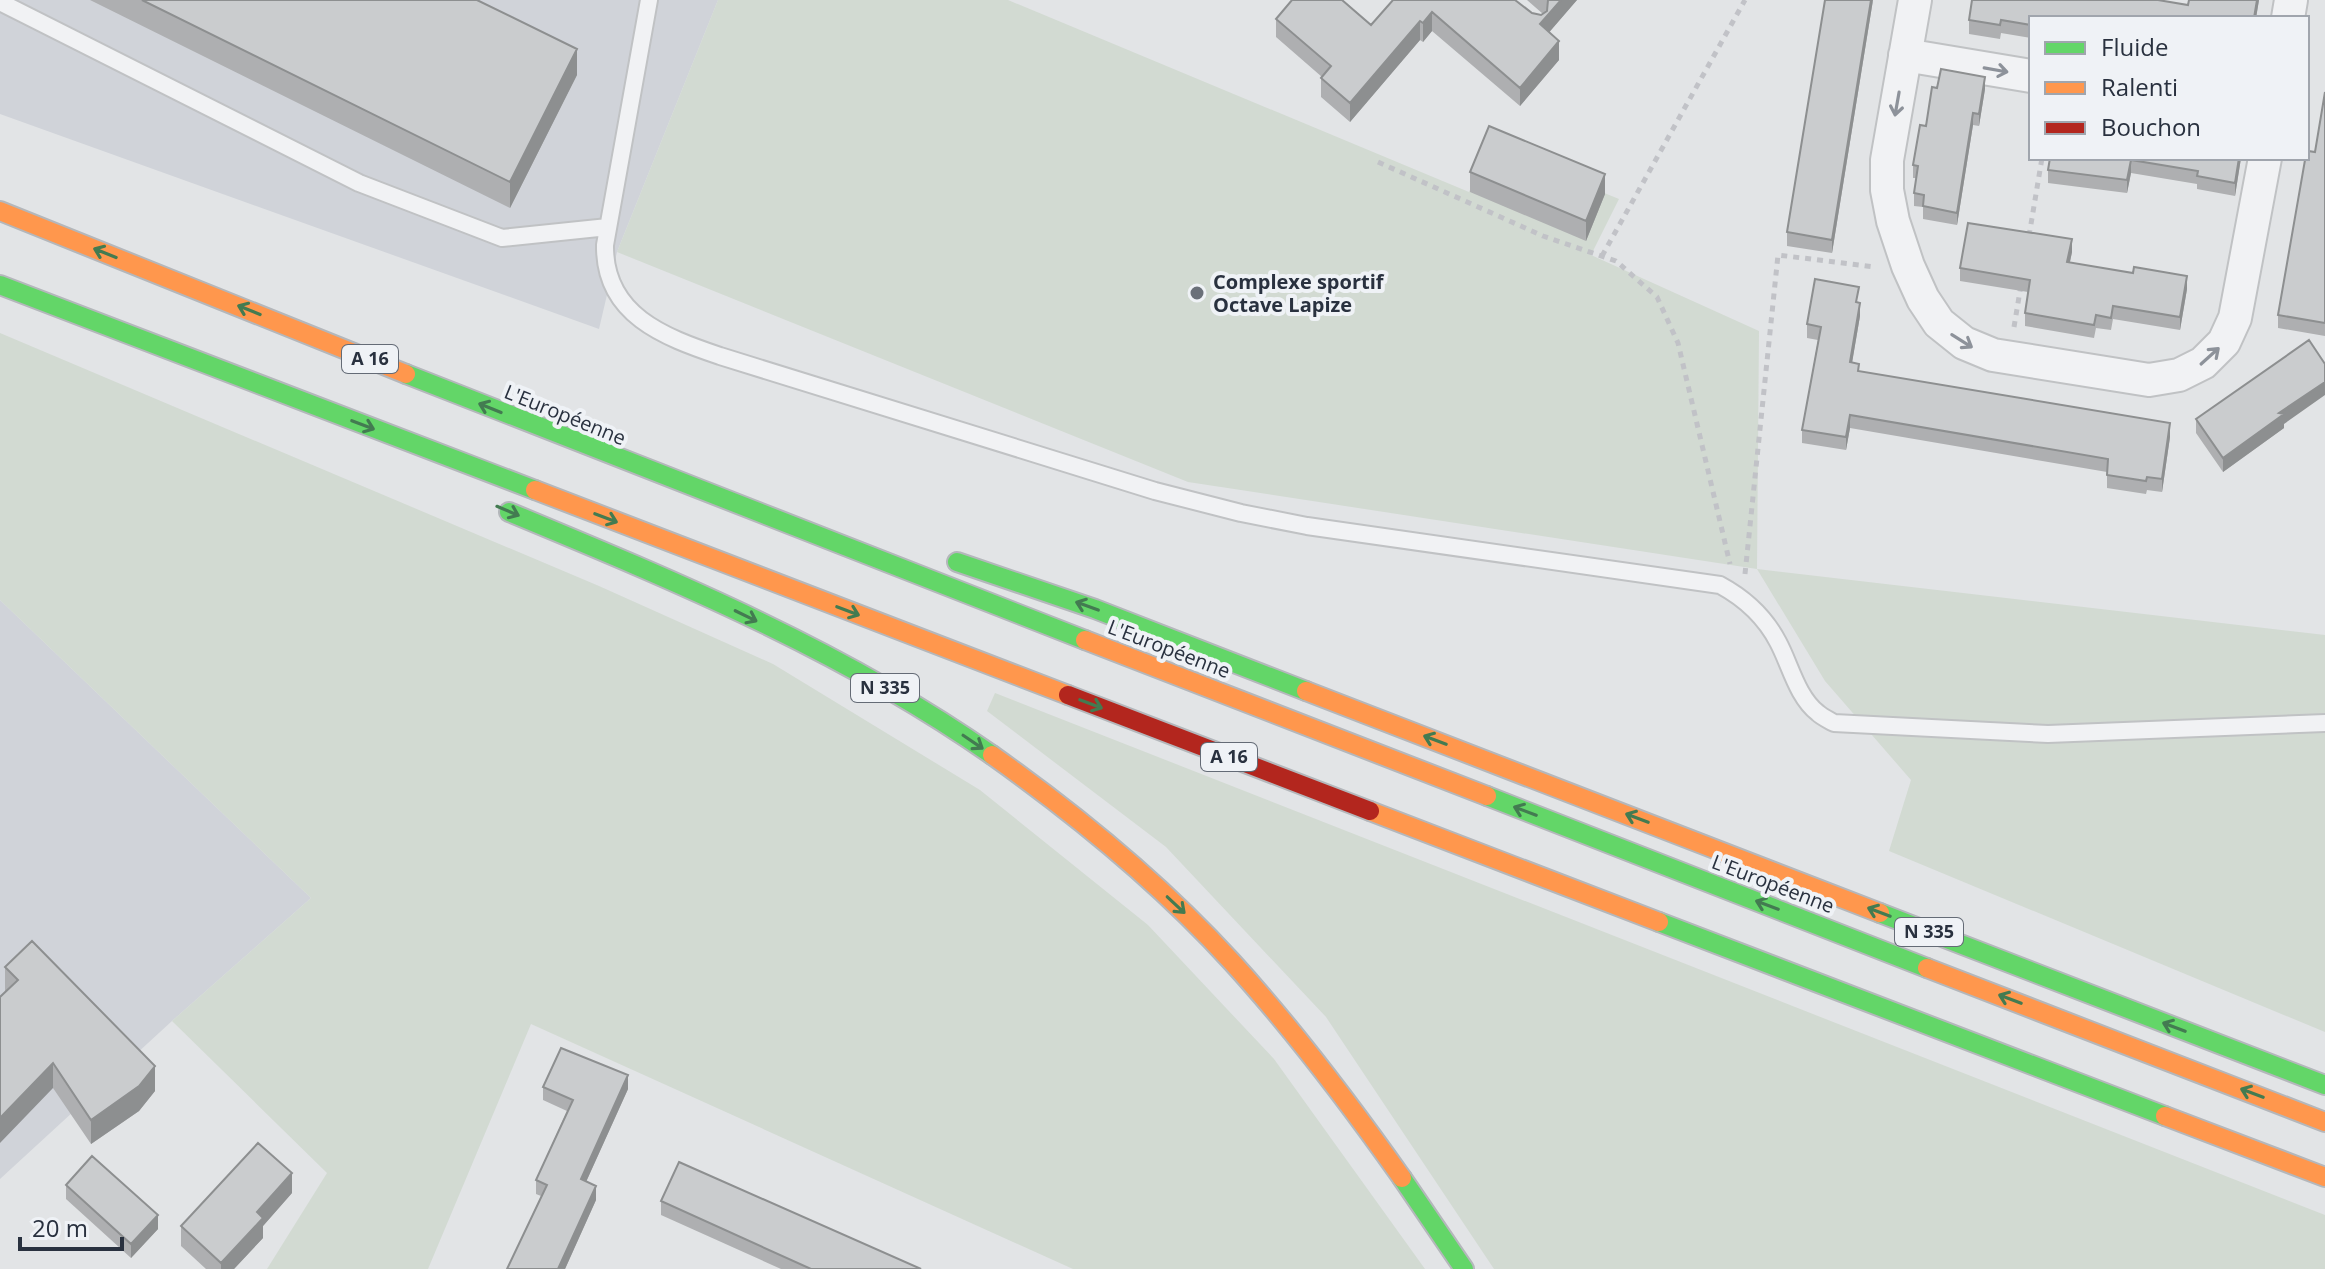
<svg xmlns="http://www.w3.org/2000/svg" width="2325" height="1269" font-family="'Open Sans',sans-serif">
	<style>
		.built { fill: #d0d3d9 }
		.green { fill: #d2dad2 }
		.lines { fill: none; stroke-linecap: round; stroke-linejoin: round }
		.lane-casing { stroke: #c0c2c4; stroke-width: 20 }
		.street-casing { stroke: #c0c2c4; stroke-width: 36 }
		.fast-casing { stroke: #b4b7bb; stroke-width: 22 }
		.slow-casing { stroke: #b4b7bb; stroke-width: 22 }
		.jam-casing { stroke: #b4b7bb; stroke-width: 22 }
		.path { stroke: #c1c2c7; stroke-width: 5; stroke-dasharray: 6 6; stroke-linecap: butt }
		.lane { stroke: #f1f2f4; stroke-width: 16 }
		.street { stroke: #f1f2f4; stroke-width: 32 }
		.fast { stroke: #63d668; stroke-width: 18 }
		.slow { stroke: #ff974d; stroke-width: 18 }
		.jam { stroke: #b3261e; stroke-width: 18 }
		.wall { fill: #aeafb1 }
		.shaded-wall { fill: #8d8f90 }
		.building { fill: #caccce; stroke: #8d8f90; stroke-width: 2 }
		.oneway { stroke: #8d929a }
		.oneway2 { stroke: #437b51 }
		.poi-dot { fill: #6a7079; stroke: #eff2f6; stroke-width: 3 }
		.labels { text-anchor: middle; stroke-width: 8; stroke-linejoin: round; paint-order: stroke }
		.shield { fill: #eff2f6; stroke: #646b76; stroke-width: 2 }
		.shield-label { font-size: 18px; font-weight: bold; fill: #29313f }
		.poi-label { font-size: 20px; font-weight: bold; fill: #29313f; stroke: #eff2f6; text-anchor: start }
		.street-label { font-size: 20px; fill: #29313f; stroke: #eff2f6 }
	</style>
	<rect width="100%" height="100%" fill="#e2e4e6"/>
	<path class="built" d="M0,0H718L617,252L599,329L0,114Z
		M0,600L311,898L172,1021L0,1179Z"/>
	<path class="green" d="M718,0H1008L1469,192L1489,146L1619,199L1591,255L1759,331L1757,569L2325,635V1032L1889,851L1911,780L1825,681L1757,569L1188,482L617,252Z
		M0,333L599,586L773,664L980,790L1148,925L1274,1059L1425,1269H1073L531,1024L428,1269H267L327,1173L172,1021L311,898L0,600Z
		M995,693L2325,1215V1269H1494L1326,1017L1166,847L987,711Z"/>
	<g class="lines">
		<g class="lane-casing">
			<path id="lane" d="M649,0L605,245C604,315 664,337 720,356L1155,491L1241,513L1307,526L1720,585C1744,598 1765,617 1778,642C1790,664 1797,697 1818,713C1822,717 1829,720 1834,723L2048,734L2325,723
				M0,2L359,183L502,238L608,227"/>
		</g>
		<g class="street-casing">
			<path id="street" d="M1915,0L1887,160V190L1893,221L1908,266L1923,299L1939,323L1964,343L1993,355L2149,380L2179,375L2203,363L2224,342L2235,318L2265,158
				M2288,18L2291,0
				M1905,55L2031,76"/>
		</g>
		<g class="fast-casing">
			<path id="fast" d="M0,285L535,490
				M406,374L1085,640
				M509,512C675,581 844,651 992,755
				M957,562L1095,609L1306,691
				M1487,796L1927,968
				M1880,913L2325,1085
				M1659,922L2165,1116
				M1402,1178L1464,1269"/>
		</g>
		<g class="slow-casing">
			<path id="slow" d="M0,211L406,374
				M535,490L1068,695
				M1085,640L1487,796
				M1306,691L1880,913
				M992,755C1078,816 1161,884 1232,962C1294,1030 1349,1103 1402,1178
				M1370,811L1659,922
				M1927,968L2325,1122
				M2165,1116L2325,1177"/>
		</g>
		<g class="jam-casing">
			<path id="jam" d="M1068,695L1370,811"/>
		</g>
		<path class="path" d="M1378,162L1543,236L1616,261L1657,297L1678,343L1730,564
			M2029,236L2042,158
			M1602,256L1745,0
			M2014,327L2021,285
			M1745,574L1778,255L1875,267"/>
		<use href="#lane" class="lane"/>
		<use href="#street" class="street"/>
		<use href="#fast" class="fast"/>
		<use href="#slow" class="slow"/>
		<use href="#jam" class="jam"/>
	</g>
	<path class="wall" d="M90,0H477L577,75L510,208Z
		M1393,0L1541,15L1543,14L1527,0H1577L1549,32L1559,60L1520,106L1432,31L1423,42L1420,40L1350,122L1321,97V78L1322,77L1276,37V19L1371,25Z
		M1873,0L1832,253L1787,246V232Z
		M2189,0H2259L2256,18H2031V38L2001,33L2000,39L1969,34V20L2188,5Z
		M1985,89L1979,126L1973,125L1957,225L1923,219V207L1914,206V193L1916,178H1913V165L1926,126Z
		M2325,92V336L2278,328V315L2307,160L2315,152Z
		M2050,158H2241L2235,196L2197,189V184L2131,173L2127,193L2048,183V170Z
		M1470,172L1605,194L1586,241L1470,192Z
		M2072,252L2070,262L2187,289L2180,330L2113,319L2111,330L2096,328L2094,338L2025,326V313L2028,292L1960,281V268Z
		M1859,302L1860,316L1852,362L1859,372L2170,437L2162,492L2147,490L2146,494L2107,488V472L1850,428L1846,450L1802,443V430L1818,340L1807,338V324Z
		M2196,419L2284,424V428L2223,472L2196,433Z
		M5,967L155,1091L139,1111L91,1144L53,1088L5,992Z
		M543,1087L628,1089L586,1182L596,1200L565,1269H507L541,1196L536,1194V1180L567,1111L543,1100Z
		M66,1185L158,1229L131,1258L66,1199Z
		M292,1193L263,1226V1238L234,1269H206L181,1246V1226Z
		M661,1201L921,1269H781L661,1215Z"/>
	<path class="shaded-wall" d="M1561,0H1577L1540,43V24Z
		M1871,0H1873L1832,253V240Z
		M2257,0H2259L2256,18H2254Z
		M1432,12V31L1423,42V23Z
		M1420,21V40L1350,122V103Z
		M1559,41V60L1520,106V88Z
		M577,49V75L510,208V182Z
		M1985,77V89L1979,126V114Z
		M1973,113V125L1957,225V213Z
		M2239,158H2241L2235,196V183Z
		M2131,160V173L2127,193V180Z
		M1605,174V194L1586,241V221Z
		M2072,239V252L2067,275V262Z
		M2187,276V289L2180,330V317Z
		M1860,303V316L1850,375V362Z
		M2325,382V395L2284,424V428L2223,472V458L2279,413Z
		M1850,415V428L1846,450V437Z
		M2170,423V437L2162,492V479Z
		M53,1063V1088L0,1143V1118Z
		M155,1066V1091L139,1111L91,1144V1120Z
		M628,1075V1089L581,1193V1179Z
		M292,1173V1193L263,1226V1238L234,1269H221V1263L257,1212Z
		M596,1186V1200L565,1269H558Z
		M158,1215V1229L131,1258V1244Z"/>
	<path class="building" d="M142,0H477L577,49L510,182Z
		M1292,0H1342L1371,25L1393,0H1515L1532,13L1541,15L1547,11L1548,0H1561L1540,24L1559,41L1520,88L1432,12L1423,23L1420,21L1350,103L1321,78L1331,66L1276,19Z
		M1825,0H1871L1832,240L1787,232Z
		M1972,0H2158L2188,5L2189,0H2257L2254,18H2031V25L2001,20L2000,25L1969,20Z
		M1941,69L1985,77L1979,114L1973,113L1957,213L1923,206L1924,195L1914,193L1918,166L1913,165L1920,125L1926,126L1932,87L1937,88Z
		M2325,92V323L2278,315L2305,160H2307L2308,151L2315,152Z
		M1489,126L1605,174L1586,221L1470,172Z
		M2050,158H2239L2235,183L2197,176L2198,171L2131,160L2127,180L2048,170Z
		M1968,223L2072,239L2067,262L2133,273L2134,267L2187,276L2180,317L2113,306L2111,318L2096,315L2094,325L2025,313L2030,280L1960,268Z
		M1815,279L1859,287L1856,302L1860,303L1850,362L1859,364L1858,371L2170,423L2162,479L2147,477L2146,481L2107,475L2108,459L1850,415L1846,437L1802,430L1821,327L1807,324Z
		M2309,340L2325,364V382L2279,413L2284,414L2223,458L2196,419Z
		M32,941L155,1066L139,1086L91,1120L53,1063L0,1118V997L18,980L5,967Z
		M561,1048L628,1075L581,1179L596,1186L558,1269H507L547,1185L536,1180L573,1100L543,1087Z
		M258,1143L292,1173L257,1212L263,1218L221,1263L181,1226Z
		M92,1156L158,1215L131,1244L66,1185Z
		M679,1162L921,1269H811L661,1201Z"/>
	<defs><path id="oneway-shaft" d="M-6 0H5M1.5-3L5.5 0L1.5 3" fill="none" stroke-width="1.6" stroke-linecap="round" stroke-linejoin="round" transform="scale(2)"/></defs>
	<g class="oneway">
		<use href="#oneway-shaft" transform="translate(1996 70) rotate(10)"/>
		<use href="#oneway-shaft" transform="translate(1897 104) rotate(100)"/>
		<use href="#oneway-shaft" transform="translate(1962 341) rotate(32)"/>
		<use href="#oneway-shaft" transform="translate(2210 356) rotate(-42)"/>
	</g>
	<g class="oneway2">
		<use href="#oneway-shaft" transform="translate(105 253) rotate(-158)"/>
		<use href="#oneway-shaft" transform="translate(249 310) rotate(-158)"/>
		<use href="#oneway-shaft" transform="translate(490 408) rotate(-158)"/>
		<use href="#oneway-shaft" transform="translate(363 425) rotate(21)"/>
		<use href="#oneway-shaft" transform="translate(508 511) rotate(23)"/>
		<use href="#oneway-shaft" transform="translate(606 518) rotate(21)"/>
		<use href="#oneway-shaft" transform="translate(1087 606) rotate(-160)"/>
		<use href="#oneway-shaft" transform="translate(848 611) rotate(21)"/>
		<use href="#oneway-shaft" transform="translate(746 616) rotate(26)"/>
		<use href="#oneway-shaft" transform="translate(1091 704) rotate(21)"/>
		<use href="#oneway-shaft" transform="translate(1435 740) rotate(-159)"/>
		<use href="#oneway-shaft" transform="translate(973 742) rotate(34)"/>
		<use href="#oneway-shaft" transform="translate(1525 811) rotate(-159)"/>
		<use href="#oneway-shaft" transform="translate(1637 818) rotate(-159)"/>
		<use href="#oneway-shaft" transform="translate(1176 905) rotate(43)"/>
		<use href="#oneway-shaft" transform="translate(1767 905) rotate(-159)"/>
		<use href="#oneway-shaft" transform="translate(1879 912) rotate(-159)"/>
		<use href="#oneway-shaft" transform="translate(2010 999) rotate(-159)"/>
		<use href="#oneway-shaft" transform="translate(2174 1027) rotate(-159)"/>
		<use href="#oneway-shaft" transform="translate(2252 1093) rotate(-159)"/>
	</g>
	<circle class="poi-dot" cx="1197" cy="293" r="8"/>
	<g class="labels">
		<g class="shield">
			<rect x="342" y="345" width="56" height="28" rx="6"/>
			<rect x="851" y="674" width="68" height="28" rx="6"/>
			<rect x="1201" y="743" width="56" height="28" rx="6"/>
			<rect x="1895" y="918" width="68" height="28" rx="6"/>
		</g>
		<g class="shield-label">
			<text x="370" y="365">A 16</text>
			<text x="885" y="694">N 335</text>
			<text x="1229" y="763">A 16</text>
			<text x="1929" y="938">N 335</text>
		</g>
		<g class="poi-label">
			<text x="1213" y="289">Complexe sportif<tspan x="1213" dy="23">Octave Lapize</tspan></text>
		</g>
		<g class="street-label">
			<text transform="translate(565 415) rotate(22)" y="7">L'Européenne</text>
			<text transform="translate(1169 649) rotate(21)" y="7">L'Européenne</text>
			<text transform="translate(1773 884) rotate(21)" y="7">L'Européenne</text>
		</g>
	</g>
	<rect x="2029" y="16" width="280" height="144" fill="#eff2f6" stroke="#a0a5ad" stroke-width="2"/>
	<rect x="2045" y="42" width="40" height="12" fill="#63d668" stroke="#a0a5ad" stroke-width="2"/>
	<text x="2101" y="56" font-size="24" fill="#29313f">Fluide</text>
	<rect x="2045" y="82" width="40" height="12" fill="#ff974d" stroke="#a0a5ad" stroke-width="2"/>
	<text x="2101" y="96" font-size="24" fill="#29313f">Ralenti</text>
	<rect x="2045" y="122" width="40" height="12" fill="#b3261e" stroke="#a0a5ad" stroke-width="2"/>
	<text x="2101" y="136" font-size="24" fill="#29313f">Bouchon</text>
	<path d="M20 1237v12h102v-12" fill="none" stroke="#29313f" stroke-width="4"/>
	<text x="32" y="1237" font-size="24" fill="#29313f" stroke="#eff2f6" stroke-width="6" paint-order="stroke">20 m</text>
</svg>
